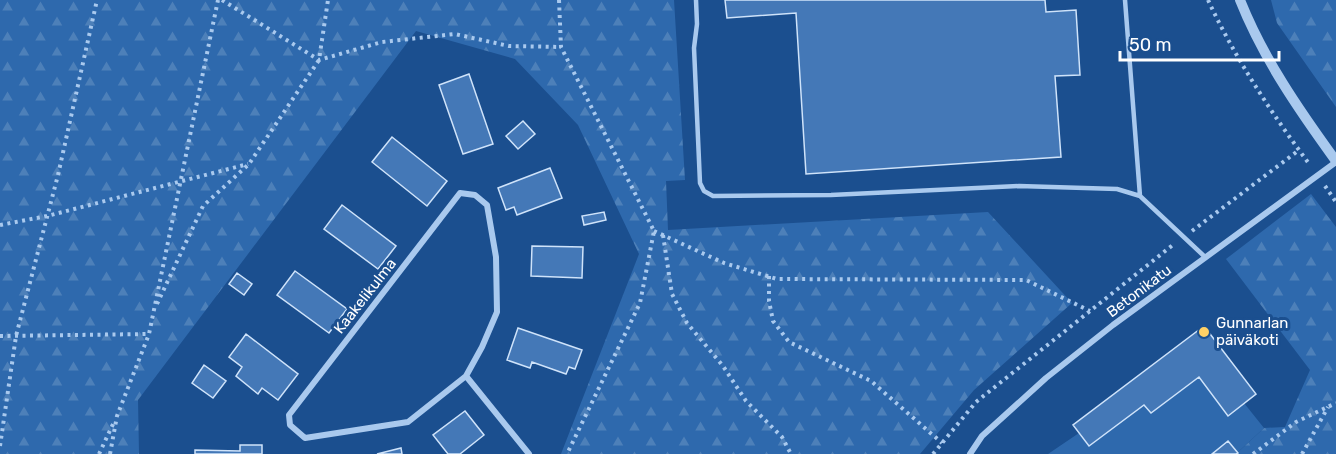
<svg xmlns="http://www.w3.org/2000/svg" width="1336" height="454" font-family="Rubik,sans-serif">
	<style>
		.forest { fill: url(#forest-firs) }
		.park { fill: #2e69ad }
		.building { fill: #4478b7; stroke: #cfe3fa; stroke-width: 1.5 }
		.lines { fill: none; stroke-linecap: round; stroke-linejoin: round }
		.path { stroke: #a9c9ee; stroke-width: 4; stroke-dasharray: 3 4.5; stroke-linecap: butt }
		.service { stroke: #a9c9ee; stroke-width: 4.5 }
		.minor { stroke: #a9c9ee; stroke-width: 6 }
		.tertiary { stroke: #a9c9ee; stroke-width: 10 }
		.poi-dot { fill: #ffd166; stroke: #1b4f8f; stroke-width: 2 }
		.labels { text-anchor: middle; stroke-width: 6; stroke-linejoin: round; paint-order: stroke }
		.street-label { font-size: 15px; fill: #fff; stroke: #1b4f8f }
		.poi-label { font-size: 15px; fill: #fff; stroke: #1b4f8f; text-anchor: start }
	</style>
	<defs>
		<pattern id="forest-firs" width="22" height="20" patternUnits="userSpaceOnUse" patternTransform="scale(1.5)"><rect width="22" height="20" fill="#2e69ad"/><path d="M5 1l3.5 6h-7zM16 11l3.5 6h-7z" fill="#4d80b9"/></pattern>
	</defs>
	<rect width="100%" height="100%" fill="#1b4f8f"/>
	<path class="forest" d="M0,0H674L685,180L666,181L668,230L988,212L1072,303L974,390L920,454H561L639,254L578,125L515,59L416,31L138,400L139,454H0Z
		M1271,0H1336V107L1277,23Z
		M1311,194L1336,227V454H1236L1264,428L1285,427L1310,370L1226,259Z"/>
	<path class="park" d="M1199,377L1228,415L1244,403L1264,428L1236,454H1048L1079,433L1089,446L1144,405L1151,413Z"/>
	<path class="building" d="M725,0H1045L1046,12L1076,10L1080,75L1055,76L1061,157L806,174L796,13L727,18Z
		M469,74L493,144L463,154L439,85Z
		M523,121L535,134L518,149L506,136Z
		M392,137L447,181L427,206L372,162Z
		M550,168L562,198L517,215L514,207L506,210L498,188Z
		M342,205L396,246L378,269L324,229Z
		M604,212L606,220L584,225L582,216Z
		M532,246L583,247L582,278L531,276Z
		M295,271L347,309L329,333L277,295Z
		M237,273L252,284L244,295L229,284Z
		M1204,326L1256,394L1228,416L1199,377L1151,413L1144,405L1089,446L1073,425Z
		M518,328L582,350L575,369L569,367L566,374L532,362L530,368L507,360Z
		M246,334L298,374L278,400L262,388L258,394L236,376L242,367L229,357Z
		M204,365L226,381L213,398L192,383Z
		M465,411L484,435L460,454H448L433,435Z
		M1228,441L1238,453L1236,454H1212Z
		M240,445H262V454H195V450L240,451Z
		M401,448L402,454H377Z"/>
	<g class="lines">
		<path class="path" d="M222,0L319,60L382,42L455,34L509,46L561,47
			M559,0L561,47L654,231L640,303L567,454
			M1208,0C1235,58 1272,114 1310,165
			M1325,186L1336,202
			M0,225L47,216L248,164
			M654,231L724,263L777,279L1026,280L1090,311
			M1192,231L1299,150
			M663,235L672,294L687,323L723,366L746,401L782,437L791,454
			M769,276V301L773,321L789,342L871,381L942,443
			M157,304L203,206L249,164L319,60L328,0
			M0,336L149,334
			M0,446L16,336L58,175L97,0
			M99,454L114,422
			M110,454L117,416L149,334L218,0
			M933,454L976,402L1174,244
			M1253,454L1296,422L1336,403
			M1302,454L1328,407"/>
		<path class="service" d="M696,0L697,24L694,48L700,183L704,191L713,196L831,195L1019,186L1117,189L1140,196L1205,257
			M1125,0L1140,196"/>
		<path class="minor" d="M460,193L475,195L487,205L496,257L497,312L482,347L466,376L408,422L305,438L290,425L289,415Z
			M466,376L529,454
			M970,454L982,436L1046,378L1113,325L1336,162"/>
		<path class="tertiary" d="M1240,0C1263,58 1299,110 1336,161"/>
	</g>
	<circle class="poi-dot" cx="1204" cy="332" r="6"/>
	<g class="labels">
		<g class="street-label">
			<text transform="translate(1139 291) rotate(-37)" y="5">Betonikatu</text>
			<text transform="translate(365 296) rotate(-52)" y="5">Kaakelikulma</text>
		</g>
		<g class="poi-label">
			<text x="1216" y="328">Gunnarlan<tspan x="1216" dy="17">päiväkoti</tspan></text>
		</g>
	</g>
	<path d="M1120 51v9h159v-9" fill="none" stroke="#ffffff" stroke-width="3"/>
	<text x="1129" y="51" font-size="18" fill="#ffffff" stroke="#1b4f8f" stroke-width="4.5" paint-order="stroke">50 m</text>
</svg>
